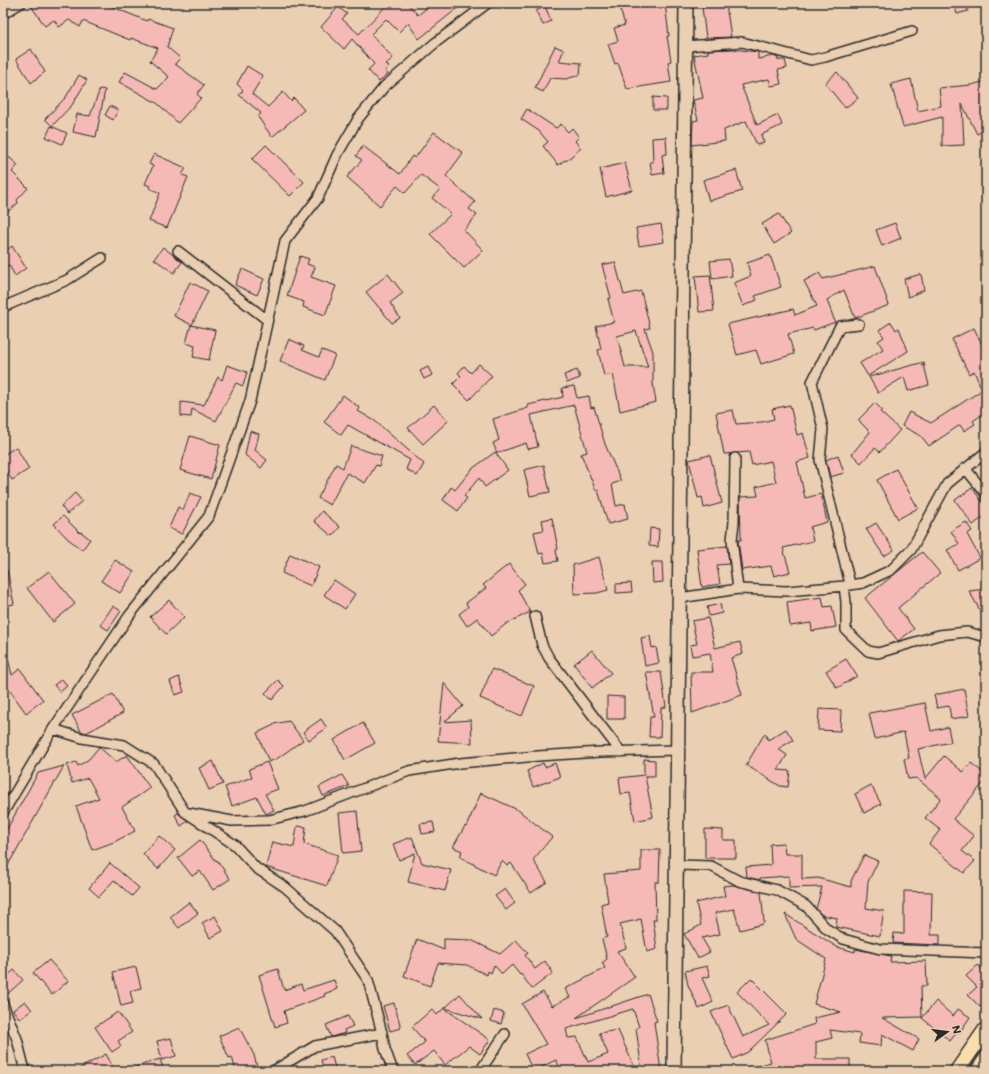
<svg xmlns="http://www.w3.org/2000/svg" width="989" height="1074" font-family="Mali,sans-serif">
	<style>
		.building { fill: #f6bab6; stroke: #2b2b2b; fill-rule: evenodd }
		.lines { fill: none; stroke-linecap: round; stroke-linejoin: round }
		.street-casing { stroke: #2b2b2b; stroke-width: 12 }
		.secondary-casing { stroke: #2b2b2b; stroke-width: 16 }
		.primary-casing { stroke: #2b2b2b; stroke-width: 17 }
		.street { stroke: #eacfb2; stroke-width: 9 }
		.secondary { stroke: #eacfb2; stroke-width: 13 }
		.primary { stroke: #fbddab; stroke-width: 14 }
	</style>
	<rect width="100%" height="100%" fill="#eacfb2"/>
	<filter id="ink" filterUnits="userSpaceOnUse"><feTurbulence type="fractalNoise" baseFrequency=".025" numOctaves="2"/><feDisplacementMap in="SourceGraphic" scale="8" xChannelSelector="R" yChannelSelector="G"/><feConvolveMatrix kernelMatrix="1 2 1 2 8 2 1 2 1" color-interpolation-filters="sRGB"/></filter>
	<g filter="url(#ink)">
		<path class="building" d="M29,3H103L147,21L148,19L173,28L167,47L180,58L175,64L204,85L197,94L201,98L178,123L157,103L119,82L125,72L157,89L169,77L150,61L158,48L131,38L130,40L83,21L80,27L69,20L59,27L54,20L45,26Z
			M389,3H407L418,15L433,3H464L419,39L408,23L399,32L386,19L371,34L393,58L386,64L389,67L385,71L388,74L379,82L368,70L374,64L352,39L344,49L321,27L338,7L347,14L342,19L359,34Z
			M618,3H665L669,36H667L671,61L668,62L671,82L627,89L618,63L615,64L608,44L618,41L614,28L625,25Z
			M954,3H966L968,11L957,14Z
			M726,4L731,37L706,38L702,7Z
			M545,6L551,21L543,25L536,11Z
			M555,46L564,50L559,61L581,63L580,75L566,79L550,78L543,92L535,88Z
			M31,49L45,72L31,83L16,59Z
			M733,49L758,52V59L773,56L778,58V60H785L787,68L778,70L781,84L771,86L769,79L741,85L757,125L778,115L782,125L761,135L764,143L757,145L746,121L724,130L725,141L692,145L693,121L698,120L693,100L703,98L694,55L708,53V50Z
			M247,66L263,76L252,94L268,107L283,92L291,101L294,98L304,110L272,137L258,117L261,113L239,95L243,90L237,84Z
			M837,72L858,98L845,108L825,83Z
			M79,75L87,80L72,105L52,126L45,119L66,97Z
			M911,79L918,111L941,106L939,88L971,85L986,81V130L977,134L962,104L964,145L942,146V117L903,127L891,84Z
			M100,89L105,90L96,137L73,132L77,114L90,116Z
			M653,97L667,98V110H653Z
			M110,106L118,110L113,120L105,115Z
			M527,109L556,128L561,124L568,132L572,128L579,137L575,141L581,148L566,161L565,160L558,165L543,146L548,142L539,131L521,119Z
			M51,126L67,133L62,144L46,137Z
			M434,132L463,153L446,176L475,202L469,209L477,215L464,230L483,250L464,268L430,234L451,214L432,198L440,189L421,175L405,193L397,186L380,206L347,177L362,160L356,156L363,146L400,174L412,156L415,158Z
			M666,137L667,154L662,155L664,173L652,175L650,162H653L652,138Z
			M266,145L304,182L290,196L252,159Z
			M3,152L18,165L12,172L28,188L17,200L18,203L3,216Z
			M154,154L186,168L182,175L188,177L167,228L149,221L160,193L149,188L150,186L145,184L153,166L149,164Z
			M625,163L632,190L606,197L600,169Z
			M736,170L742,191L709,201L703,180Z
			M779,214L791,233L774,244L762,224Z
			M895,223L901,238L882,246L876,230Z
			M661,224L664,242L639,246L636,228Z
			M12,246L26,268L15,276L9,265L3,268V253Z
			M163,247L182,262L174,273L154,259Z
			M770,255L781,287L755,296L757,300L743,306L734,283L751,276L747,263Z
			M300,256L309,259L307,264L315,267L311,277L336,286L325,315L303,307L304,302L287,296Z
			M729,259L732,276L712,279L710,261Z
			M615,262L624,295L641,291L650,328L645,329L653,352V384L656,402L620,411L613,374L604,376L598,350L601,349L596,326L614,322L608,299L611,298L602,265ZM636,331L648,367H625L617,336Z
			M875,266L889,305L855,318L844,290L827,300L835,322L814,330L813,328L788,334L794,354L761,364L756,350L737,355L728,324L793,309L795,315L817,306L804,281L819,273L823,279Z
			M242,269L264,279L257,295L235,285Z
			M388,274L403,293L390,303L400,318L392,323L366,292Z
			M921,274L924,290L908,297L904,279Z
			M710,275L714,311L699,312L695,276Z
			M190,282L208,291L192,325L174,316Z
			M891,322L896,330L899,328L908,351L868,376L860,363L883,349L878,341L884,337L879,330Z
			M191,325L215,330L209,360L193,357L195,346L186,343Z
			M974,328L986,353V412L973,421L975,424L964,431L960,425L929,446L921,436L902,426L909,412L931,423L982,390L974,371L969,374L952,339Z
			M289,339L304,346L302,350L319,357L322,350L335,355L325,380L280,361Z
			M924,362L925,364L922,366L924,365L929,385L908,391L904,377L878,393L869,377Z
			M479,364L492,376L469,400L453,384L461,376L458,373L464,366L471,373Z
			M227,365L247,372L243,386L236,383L216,421L192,409L191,417L181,416V402L204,405L218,377L222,380Z
			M428,367L432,375L424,379L420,371Z
			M577,370L580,378L567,383L564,375Z
			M574,386L577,398L589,396L591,408L594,407L605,444L621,481L612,484L616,506L625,504L628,519L608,524L598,490L596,491L581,454L587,452L574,405L531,415L538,447L528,449L526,443L497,453L493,443L499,440L493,419L528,408V405L563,397L562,388Z
			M343,395L360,408L358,411L375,421L424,464L417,476L406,469L410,460L348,425L341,435L324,422Z
			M875,403L882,410L880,412L900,430L880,452L875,448L861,463L852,454L870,432L858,420Z
			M434,405L448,421L423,444L408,428Z
			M790,405L797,435L803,433L810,458L797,462L805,498L821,494L827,522L810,527L813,541L783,548L790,572L774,576L771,566L742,570L738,540H741L740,497L758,496L756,487L776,482L771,461L752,465L749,452L724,454L716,413L733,410L736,424L762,422L774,419L772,409Z
			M250,431L259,434L255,450L267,460L261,468L245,455Z
			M190,436L220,445L211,479L180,470Z
			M351,446L382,456L379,466L376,465L365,483L347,473L330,505L318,498L336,464L343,468Z
			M16,447L29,469L12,480L3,466V455Z
			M495,452L508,470L485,487L479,478L464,496L467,498L458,511L443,500L451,487L455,490L472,469Z
			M710,455L722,503L704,508L702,497L698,498L689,460Z
			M838,455L844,473L830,477L826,460Z
			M544,465L550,492L530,496L524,470Z
			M896,469L918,508L898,519L877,480Z
			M972,488L986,507V515L973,525L955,500Z
			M75,493L82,501L67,514L61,506Z
			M190,493L201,497L182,534L169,528L178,507L183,510Z
			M322,511L340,527L332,536L314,521Z
			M63,516L80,533L81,532L90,539L82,550L67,538L54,524Z
			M552,518L558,549L556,550L558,561L545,563L543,553L539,554L534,532L544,530L542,520Z
			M966,522L972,531L967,534L980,558L958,570L947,550L959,544L951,531Z
			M876,523L894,550L884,556L866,529Z
			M650,528L659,529L658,547L649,546Z
			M727,546L729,564L717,565L720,584L702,587L697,549Z
			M922,552L940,573L898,608L914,629L898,641L865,598Z
			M290,554L319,567L311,586L282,573Z
			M599,557L608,590L597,593L574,594L573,565Z
			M115,560L134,572L120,593L101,581Z
			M652,562H662L663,582L653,583Z
			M509,564L525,584L518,590L530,612L506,624L491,636L477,618L467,626L459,614L468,607L466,603L486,588L483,585Z
			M3,570H7L14,604L3,606Z
			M49,571L75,604L53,622L27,588Z
			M334,580L355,594L345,609L324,595Z
			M631,583L632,592L616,593V584Z
			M986,589V621L969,591Z
			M822,597L824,607L832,606L836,627L812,631L811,623L790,626L787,602Z
			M169,600L184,617L166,634L150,617Z
			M720,604L722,613L709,616L707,607Z
			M113,606L121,611L108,630L100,625Z
			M708,618L715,648L740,642L743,654L731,658L742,695L692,713L691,672H713L710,653L692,656L690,645L697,644L692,621Z
			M650,636L652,648L656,647L659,663L645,666L641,638Z
			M592,650L611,673L592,688L574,664Z
			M3,654H7L12,675L20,669L43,700L26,713L3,681Z
			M846,659L857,676L837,688L826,671Z
			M492,669L534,686L522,716L480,698Z
			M646,672H661L666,707L661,708L660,737H649L650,717H654Z
			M179,677L184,692L175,695L170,681Z
			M62,679L67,686L60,692L54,685Z
			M278,680L284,686L272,700L265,693Z
			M444,683L463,706L444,722L471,720L472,743L438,741Z
			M964,689L969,716L951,719L949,706L937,708L934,695Z
			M113,694L123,713L86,733L81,731L72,715Z
			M607,696L624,697V719H607Z
			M925,703L931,731L948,727L951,742L918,749L925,779L944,756L963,772L971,763L986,775V780L953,819L974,836L962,851L975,861L964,873L929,844L940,830L925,818L941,798L916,778L908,779L904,759L909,758L904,732L875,739L869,713Z
			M819,709L841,710L840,731L818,730Z
			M321,719L327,728L309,740L303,732Z
			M289,721L303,740L278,758L269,762L257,733L274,725V724Z
			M363,723L375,743L345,760L334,740Z
			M786,729L793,740L778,749L787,755L778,770L790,771L788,787L780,786L746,765L765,733L768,740Z
			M99,747L116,762L127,755L150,788L122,807L135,831L114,842L92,850L76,806L99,798L88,778L72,783L67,765L76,762L78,766L89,759Z
			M644,759L655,760V776H645L653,817L635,821L630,793L621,794L619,778L644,775Z
			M213,761L223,784L209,790L199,768Z
			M267,762L278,789L265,794L274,810L266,814L257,797L232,806L225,787L252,777L249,769Z
			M543,763L545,767L555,763L560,777L533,787L527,771Z
			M64,766L3,874V836L38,773Z
			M342,775L349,786L323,796L319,787Z
			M871,785L881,804L864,813L855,794Z
			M481,793L518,810L552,837L533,860L547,882L531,893L511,863L507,866L502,861L494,875L460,857L462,851L453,847L465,826L466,827Z
			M357,811L361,851L343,853L339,813Z
			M178,813L188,821L181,826L175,815Z
			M433,822L435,832L422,834L420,824Z
			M297,826L306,827L304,844L338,855L327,886L266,867L272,842L294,847Z
			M705,829L723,830V840H736V858H705Z
			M159,836L175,850L158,869L143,854Z
			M412,837L422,863L451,870L445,891L408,882L415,853L399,860L393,844Z
			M200,840L216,861L217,860L230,879L213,890L200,871L192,876L178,858Z
			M784,843L785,854H802V879L818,878L851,887V881L864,855L878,861L868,882L866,908L884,911L880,936L836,927L837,918L822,915L816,909L822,887L789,888V876L760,878V880L747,877L746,867L771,865L770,844Z
			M641,850H660L659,882H655L656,920H653L657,949L647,952L641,919L620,924L626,948L617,951L635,977L576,1018L648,994L657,1021L654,1022L661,1071H642L636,1028L639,1027L633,1009L566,1029L568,1038L577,1037L588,1062L608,1054L599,1033L618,1030L636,1071H564L563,1067L560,1068L556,1060L533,1071L525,1054L546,1044L522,1004L543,992L552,1006L570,997L565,989L605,968L602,963L607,959L602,939L607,937L601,904L608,902L604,874L641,871Z
			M110,863L139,888L132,896L114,880L99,897L89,888Z
			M733,885L761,892L764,922L763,924L740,930L734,909L715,913L720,934L702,938L710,952L698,958L684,934L701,925L696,903L725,896L723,886Z
			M505,889L515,903L506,910L495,896Z
			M904,891L932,892L931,935H940V945L893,943L894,933L904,934Z
			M189,902L198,913L179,928L170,917Z
			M785,914L837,947L855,952V949L891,956L890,962L926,961L927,986H921L922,1017L882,1018L919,1039L913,1051L882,1034L881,1046L859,1043L860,1034L830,1030L832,1038L816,1042V1059H850V1071H751L750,1068L771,1062L765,1040L815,1024L814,1018L841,1012L814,1004L826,959L796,939Z
			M215,916L223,931L210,938L202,923Z
			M417,939L444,950V939L471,940L500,954L516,940L528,953L525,955L535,969L545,961L553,973L532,989L521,974L520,975L512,965L502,974L494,965L491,973L488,971L487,975L467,965L438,963L430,986L404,976Z
			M49,960L68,981L52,995L33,973Z
			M978,965L986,973V1000L980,1007L968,995L977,987L966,976Z
			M707,966L710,976L702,978L713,1002L699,1009L688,985L685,971Z
			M136,967L141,988L130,991L133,1003L121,1006L113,972Z
			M278,969L284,990L301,984L303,990L334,980L337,989L324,994L325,996L284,1011L287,1023L275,1027L259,975Z
			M14,970L23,980L3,998V980Z
			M751,978L787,1014L748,1052L733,1059L711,1012L728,1005L743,1037L769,1025L737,992Z
			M460,994L482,1019L445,1008Z
			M25,1001L32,1010L20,1019L13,1010Z
			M936,1001L953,1016L958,1009L970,1017L960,1032L958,1031L950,1041L922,1018Z
			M394,1003L401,1028L390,1031L383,1006Z
			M444,1008L490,1040L480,1054L469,1046L445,1065L434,1051L415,1065L407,1056L425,1042L412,1027L432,1009L437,1015Z
			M494,1010L504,1013L501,1024L491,1021Z
			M118,1012L132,1032L118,1041L121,1046L112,1052L95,1027Z
			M348,1016L353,1026L344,1030L345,1033L331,1037L326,1025Z
			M239,1027L254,1055L258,1071H236L232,1057L229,1058L219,1036Z
			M171,1038L176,1056L162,1060L157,1041Z
			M106,1054L115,1071H75Z
			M332,1057L336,1071H324L321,1060Z
			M160,1059L164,1071H130L129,1069Z"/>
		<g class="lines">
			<g class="street-casing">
				<path id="street" d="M3,14L21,3
					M685,46L742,42L811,60L825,57L912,31
					M178,251L266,319
					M3,307L67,280L102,258
					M735,458L734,522L732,540L738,589
					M965,468L986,494
					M850,584L820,460L823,429L812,382L840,326L859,324
					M844,586L846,602V630L868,651L878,653L939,635L967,632L986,637
					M680,598L738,589L787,591L844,586L863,583L891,570L911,550L947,484L986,452
					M535,616L542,645L549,658L621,752
					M53,729L82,738L124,745L154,764L185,812L235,845L256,868L285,887L335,931L368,980L382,1033L385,1049L393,1071
					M3,813L53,729L129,616L209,516L250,401L285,241L318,198L337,155L358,119L384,87L435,43L488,3
					M189,813L232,821L269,820L305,811L409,771L460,763L538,756L601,752L678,750
					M678,865L711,866L739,881L777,890L806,906L827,929L843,939L880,949L986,953
					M3,1004L17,1039L25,1071
					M273,1071L315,1046L382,1033
					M480,1071L505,1034"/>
			</g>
			<g class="secondary-casing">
				<path id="secondary" d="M674,1071L686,3"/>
			</g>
			<g class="primary-casing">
				<path id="primary" d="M957,1071L986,1029
					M978,1071L986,1059"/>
			</g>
			<use href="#street" class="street"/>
			<use href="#secondary" class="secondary"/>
			<use href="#primary" class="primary"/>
		</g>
	</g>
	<rect width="989" height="1074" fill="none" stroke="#eacfb2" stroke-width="16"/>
	<rect x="8" y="8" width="973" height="1058" fill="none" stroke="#2b2b2b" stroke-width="1.5" filter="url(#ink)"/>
	<g transform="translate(947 1032) rotate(76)" stroke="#eacfb2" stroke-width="3" paint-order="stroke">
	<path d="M0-3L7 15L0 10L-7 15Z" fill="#2b2b2b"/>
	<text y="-6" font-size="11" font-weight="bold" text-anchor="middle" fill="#2b2b2b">N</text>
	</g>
</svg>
